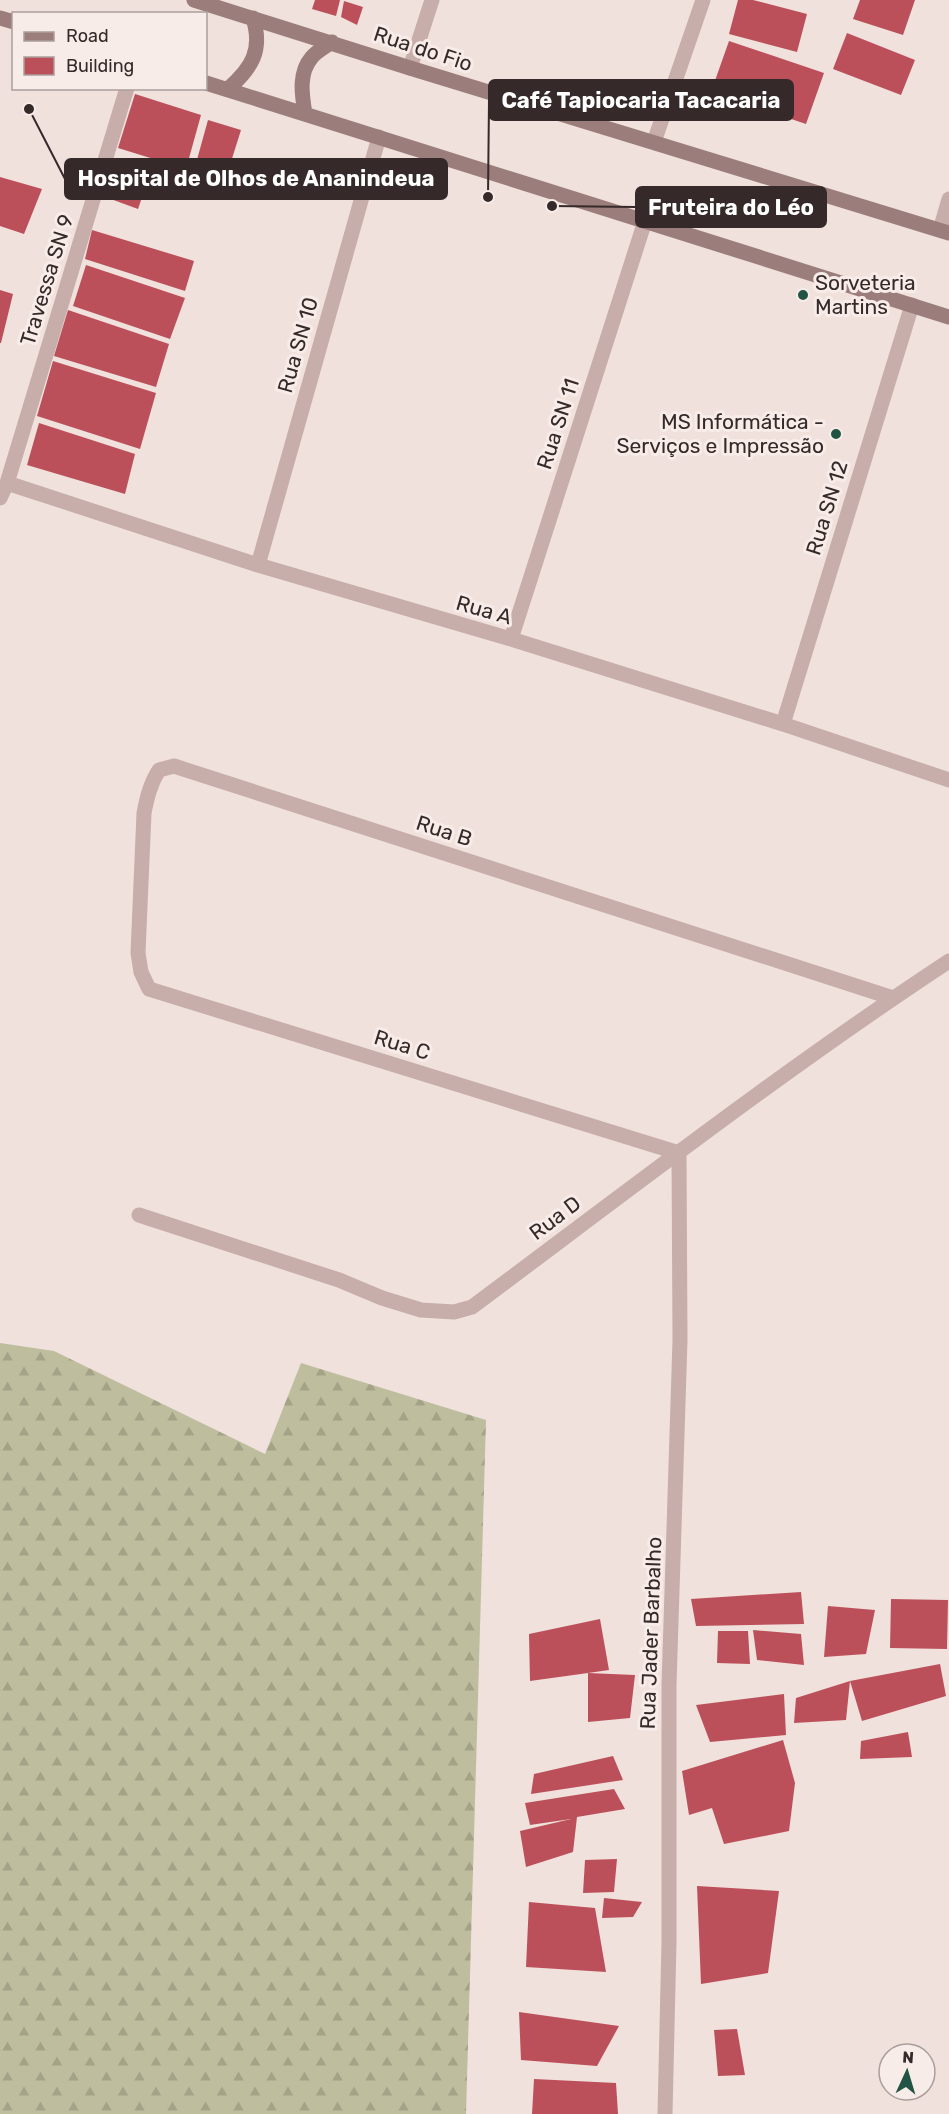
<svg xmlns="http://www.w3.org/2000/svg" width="949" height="2114" font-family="Rubik,sans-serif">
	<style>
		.forest { fill: url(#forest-firs) }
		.building { fill: #bc505a }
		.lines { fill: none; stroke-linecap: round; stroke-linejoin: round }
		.street { stroke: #c7aeaa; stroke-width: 15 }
		.secondary { stroke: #9b7d7c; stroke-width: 15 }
		.poi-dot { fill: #225446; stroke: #f8ece9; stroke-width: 2 }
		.labels { text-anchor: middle; stroke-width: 6; stroke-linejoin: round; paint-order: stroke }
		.street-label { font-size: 21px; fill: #352929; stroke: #f8ece9 }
		.poi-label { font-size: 21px; fill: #352929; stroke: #f8ece9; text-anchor: start }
		.leader { fill: none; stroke: #352929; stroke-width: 2 }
		.callout-dot { fill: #352929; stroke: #f8ece9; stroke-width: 2 }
		.callout { fill: #352929; stroke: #352929; stroke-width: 2 }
		.callout-label { font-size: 22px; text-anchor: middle; font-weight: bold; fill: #fff }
	</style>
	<defs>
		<pattern id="forest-firs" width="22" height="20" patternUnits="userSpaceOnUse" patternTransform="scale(1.5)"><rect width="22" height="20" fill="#bebe9e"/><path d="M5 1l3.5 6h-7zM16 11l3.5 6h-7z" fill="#a4a388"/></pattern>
	</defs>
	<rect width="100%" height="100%" fill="#f0e1dd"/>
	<path class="forest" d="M0,1343L54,1351L265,1454L301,1363L486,1420L466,2114H0Z"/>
	<path class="building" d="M315,0H340L336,16L312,9Z
		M738,0H753L807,14L797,52L729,34Z
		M860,0H915L903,35L853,19Z
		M344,1L363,7L357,25L341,17Z
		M847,33L915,60L901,95L833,69Z
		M729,41L824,73L806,124L711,92Z
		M135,94L201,115L186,169L118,148Z
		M208,120L241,130L224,184L193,174Z
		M120,161L151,171L138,209L108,198Z
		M0,177L42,189L24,234L0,226Z
		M92,230L194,261L185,291L85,259Z
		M86,265L185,298L170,339L73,306Z
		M0,290L13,294L1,343H0Z
		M68,310L169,344L156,387L54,356Z
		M53,361L156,393L140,449L37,416Z
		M39,423L135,454L125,494L27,465Z
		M801,1592L804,1624L696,1626L691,1599Z
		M891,1599L948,1600L947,1649L890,1648Z
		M828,1606L875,1610L866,1654L824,1657Z
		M600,1619L609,1670L588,1673L635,1675L630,1718L588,1722V1673L530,1681L529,1634Z
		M753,1630L801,1634L804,1665L757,1660Z
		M718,1631H748L750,1664L717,1663Z
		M940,1664L946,1696L862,1721L850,1681Z
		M850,1681L846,1720L794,1723L796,1698Z
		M784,1694L786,1735L710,1742L696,1705Z
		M908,1732L912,1757L860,1759L861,1741Z
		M783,1740L795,1783L789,1831L724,1844L712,1808L689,1815L682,1771Z
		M613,1756L623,1780L531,1794L534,1774Z
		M614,1789L625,1809L577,1817L573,1852L526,1867L520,1831L571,1819L530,1825L525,1803Z
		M617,1859L614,1892L583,1893L585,1860Z
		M697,1886L779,1891L768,1973L701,1984Z
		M604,1898L642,1902L633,1917L602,1918Z
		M529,1902L595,1908L606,1972L526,1967Z
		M519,2012L619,2026L597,2066L521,2060Z
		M737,2029L745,2075L718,2076L714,2030Z
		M534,2079L616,2083L618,2114H532Z"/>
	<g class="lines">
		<path class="street" d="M410,68L432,0
			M654,142L703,0
			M940,230L949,199
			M7,483L258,565L511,639L783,724L949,780
			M0,498L7,483L127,88
			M258,565L379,137
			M511,639L645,221
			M783,724L912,305
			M139,1215L339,1280L382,1298L421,1310L454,1312L472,1307C629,1190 785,1069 949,961
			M665,2114L669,1942V1685L680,1340L679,1153L149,989L141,972L138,953L144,813C147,798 150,784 159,770L174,766L893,998"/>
		<path class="secondary" d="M194,0L410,68L949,233
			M0,18L14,22
			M206,83L949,317
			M228,89C252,68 263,50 253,18
			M305,114C302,95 298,73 312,57C317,51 325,47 332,42"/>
	</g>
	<g class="poi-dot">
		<circle cx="803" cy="295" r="6"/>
		<circle cx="836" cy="434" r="6"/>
	</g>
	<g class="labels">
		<g class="street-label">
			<text transform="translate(423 49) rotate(18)" y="7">Rua do Fio</text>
			<text transform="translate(47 280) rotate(-73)" y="7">Travessa SN 9</text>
			<text transform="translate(298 345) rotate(-74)" y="7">Rua SN 10</text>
			<text transform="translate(558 424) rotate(-72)" y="7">Rua SN 11</text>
			<text transform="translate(827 508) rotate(-73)" y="7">Rua SN 12</text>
			<text transform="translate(484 610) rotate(16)" y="7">Rua A</text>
			<text transform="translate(444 831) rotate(18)" y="7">Rua B</text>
			<text transform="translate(402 1045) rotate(17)" y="7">Rua C</text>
			<text transform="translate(555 1218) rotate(-37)" y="7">Rua D</text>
			<text transform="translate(651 1633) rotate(-88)" y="7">Rua Jader Barbalho</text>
		</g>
		<g class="poi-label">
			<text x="815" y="290">Sorveteria<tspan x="815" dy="24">Martins</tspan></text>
			<text x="824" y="429" text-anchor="end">MS Informática -<tspan x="824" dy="24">Serviços e Impressão</tspan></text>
		</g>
	</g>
	<path class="leader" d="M488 197L489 100M29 109L65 179M552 206L636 207"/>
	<g class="callout-dot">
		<circle cx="488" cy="197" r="6"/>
		<circle cx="29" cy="109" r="6"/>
		<circle cx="552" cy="206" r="6"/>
	</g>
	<g class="callout">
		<rect x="489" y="80" width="304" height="40" rx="6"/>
		<rect x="65" y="159" width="382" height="40" rx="6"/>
		<rect x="636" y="187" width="190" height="40" rx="6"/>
	</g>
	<g class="callout-label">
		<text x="641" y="108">Café Tapiocaria Tacacaria</text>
		<text x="256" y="186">Hospital de Olhos de Ananindeua</text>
		<text x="731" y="215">Fruteira do Léo</text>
	</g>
	<rect x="12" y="12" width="195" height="78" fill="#f8ece9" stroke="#aa9e9c" stroke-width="1.5"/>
	<rect x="24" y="32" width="30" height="9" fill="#9b7d7c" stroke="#aa9e9c" stroke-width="1.5"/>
	<text x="66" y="42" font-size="18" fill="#352929">Road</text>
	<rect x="24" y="57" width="30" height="18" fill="#bc505a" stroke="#aa9e9c" stroke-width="1.5"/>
	<text x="66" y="72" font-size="18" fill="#352929">Building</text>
	<g transform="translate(907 2072) rotate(4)"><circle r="28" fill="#f8ece9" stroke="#aa9e9c" stroke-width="1.5"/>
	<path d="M0-4.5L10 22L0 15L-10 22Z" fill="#225446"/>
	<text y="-9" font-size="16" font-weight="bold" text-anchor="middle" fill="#352929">N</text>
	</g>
</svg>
